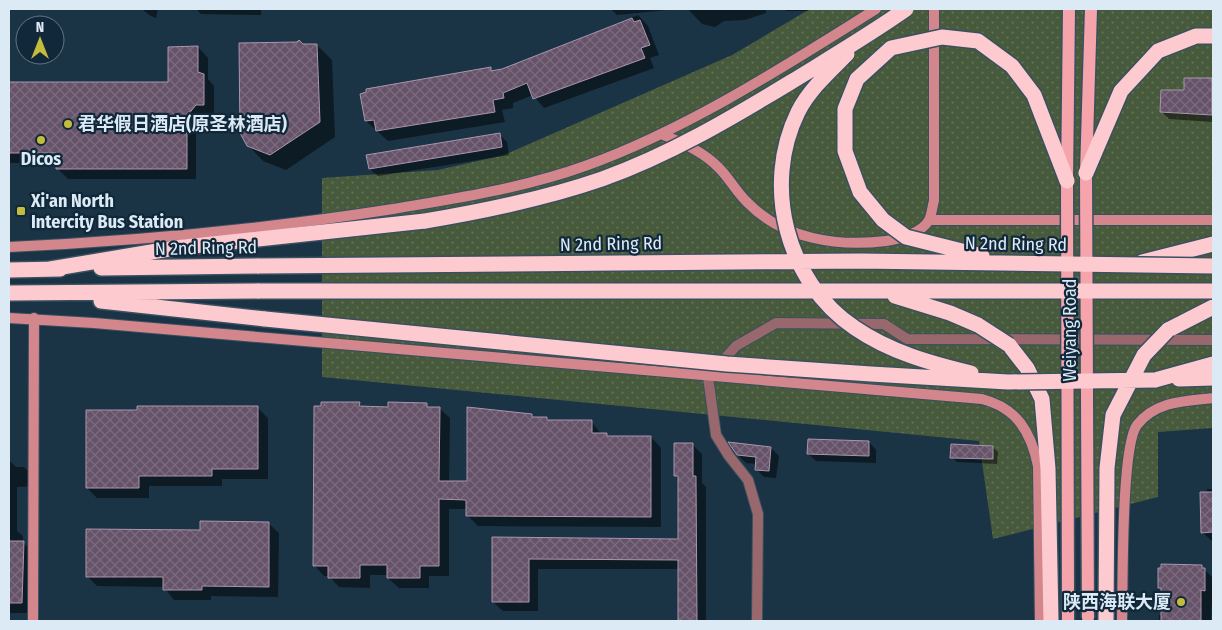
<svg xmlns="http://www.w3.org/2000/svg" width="1222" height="630" font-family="'Fira Sans Condensed','Noto Sans SC',sans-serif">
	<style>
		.grass { fill: url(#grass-dots) }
		.shadow { fill: #0007 }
		.building { fill: url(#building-cross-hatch); stroke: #ab95ae }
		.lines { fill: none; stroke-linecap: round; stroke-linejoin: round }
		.street-casing { stroke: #395061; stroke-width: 12 }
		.secondary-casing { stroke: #395061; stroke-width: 12 }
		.primary-casing { stroke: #395061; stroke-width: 15 }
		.highway-casing { stroke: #395061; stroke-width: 18 }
		.street { stroke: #99686c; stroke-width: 10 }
		.secondary { stroke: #d4868d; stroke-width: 10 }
		.primary { stroke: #f5a4ab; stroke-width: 12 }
		.highway { stroke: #fdcbcf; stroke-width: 15 }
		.primary-bridge-casing { stroke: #395061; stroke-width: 15; stroke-linecap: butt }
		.highway-bridge-casing { stroke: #395061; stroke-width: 18; stroke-linecap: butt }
		.primary-bridge { stroke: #f5a4ab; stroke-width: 12 }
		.highway-bridge { stroke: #fdcbcf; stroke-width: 15 }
		.poi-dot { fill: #c4bc3d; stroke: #10283a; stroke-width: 2 }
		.labels { text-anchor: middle; stroke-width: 4.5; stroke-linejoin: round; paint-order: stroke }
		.poi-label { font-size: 18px; font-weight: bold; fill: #dceaf6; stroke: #10283a; text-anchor: start }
		.street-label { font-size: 18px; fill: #dceaf6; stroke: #10283a }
	</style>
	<defs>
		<pattern id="grass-dots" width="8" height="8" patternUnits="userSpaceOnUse" patternTransform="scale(1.25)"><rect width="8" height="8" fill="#475a3c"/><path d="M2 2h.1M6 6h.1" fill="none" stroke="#617259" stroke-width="1.8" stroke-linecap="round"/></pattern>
		<pattern id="building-cross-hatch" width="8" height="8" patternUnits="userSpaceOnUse" patternTransform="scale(1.25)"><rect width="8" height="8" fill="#665269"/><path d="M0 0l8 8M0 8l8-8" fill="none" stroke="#7b6b7f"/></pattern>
	</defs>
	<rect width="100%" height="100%" fill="#1a3345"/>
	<path class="grass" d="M810,9H1213V428L1158,432V497L993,539L979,441L322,377V178L438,170L504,155L732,55Z"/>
	<path class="shadow" d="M142,9H158L156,18L149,15Z
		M196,9H268L261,10V15L201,14Z
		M611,9H667V10L617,15Z
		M688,9H766V13L745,20L724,21L715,27L702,24Z
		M784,9H811L807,11H786Z
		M638,15L648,26L659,55L650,58L654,68L544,108L533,95L513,103V108L502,110L505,122L388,141L366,121L490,69L493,72L502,70Z
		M302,45H317L332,60L335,137L286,170L263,161L248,145Z
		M198,47L208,58V79L214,86V115H206L196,127V179H68L58,169V163H9V84L169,83Z
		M1212,79L1213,122L1169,119L1162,112L1186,91Z
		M499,134L507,142L509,155L378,176L370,169Z
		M359,404L363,408H389L426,404L430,408H439L450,418L449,482H468L531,415L534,418H547L550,421H591L601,434H607L610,437H651L661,448V527L478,526L467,515V509H449V576H429V588H399L388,578V575H370V588L339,587L329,576H324L314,565Z
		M258,408L268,418V479H222V486H149V498H97L87,488Z
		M869,442L876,450V463L816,461L808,454Z
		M692,444L702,454V483L706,487V621H680L679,569H538V611H503L493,602V539L679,540V479L676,475Z
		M993,447L998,452L997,464L957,462L952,457Z
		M771,448L779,456L776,478L764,477L756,469L757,464L746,463L738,455Z
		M9,460L16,467H24L34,477L35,486L17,487V531L23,536V542L33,553L32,613H9Z
		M1207,489H1213V542L1202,532Z
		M268,523L279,533L278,597L211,596V600H174L164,587L97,586L87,576L201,532Z
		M1201,566L1213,578L1211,621H1159V615L1162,616L1163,590L1159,587Z"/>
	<path class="building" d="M632,18L634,22L640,20L650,45L641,48L645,58L533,99L527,83L503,93L504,98L493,100L495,112L376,131L374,120L365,121L360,94L366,92V89L491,67V71L502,69Z
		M299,40L303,44H317L320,122L270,155L247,146L240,133L239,43L297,42Z
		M198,46V72L204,74V105H196L187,116V169H56V153H9V82H168V47Z
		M1184,78H1212V115L1160,112L1161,90H1184Z
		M500,133L502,147L369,169L366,155Z
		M321,402H360L359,406L388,407V402L427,403V407H440L439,481H467V407L532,414V417H547V420H592V433H607V436H651V517L466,516V500L439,499V566H420V578H387V565H360V578H328V566H313L314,406H321Z
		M137,406H258V469H212V476H139V488H86V410H137Z
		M808,439L869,441V456L807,454Z
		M728,442L771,447L769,471L755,470L756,457L737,455Z
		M674,443H693V476H696L697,621H678V560L529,559V602H492V537L678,539V476H674Z
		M951,444L993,446V459L950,458Z
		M1200,492H1213V532L1201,533Z
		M200,521L269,522V587L202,586V590H163V577H86V529L200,530Z
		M9,541H24L22,603H9Z
		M1161,564L1202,565V568H1205V591L1201,590V621H1161V588H1158V568H1161Z"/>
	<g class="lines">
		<g class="street-casing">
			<path id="street" d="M757,621L758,514L748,480L729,456L716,435L708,377L736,346L776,323L884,324L907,339L1213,340"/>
		</g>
		<g class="secondary-casing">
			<path id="secondary" d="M661,134C682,143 703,151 719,168C730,179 737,193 748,203C783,239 838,247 886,241C900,239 922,233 929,220C932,214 932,207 934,201V9
				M929,220H1213
				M9,247C137,241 266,229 393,209C457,198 524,188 585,166C686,130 785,66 876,9
				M9,318L94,323L982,399C1017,408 1031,432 1038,466L1040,621
				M33,621L34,318
				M1122,621C1123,587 1121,446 1137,425C1156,401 1185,401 1213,398"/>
		</g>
		<g class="primary-casing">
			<path id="primary" d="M1068,621V608"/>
		</g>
		<g class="highway-casing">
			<path id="highway" d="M1142,262L1213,244
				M101,268L259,266
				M50,269L175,248L425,221
				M9,270L60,269
				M9,293L259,291
				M101,301L265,319
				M1168,330L1213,307
				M1009,345L1027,368L1042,399L1048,469L1051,621
				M1179,379L1213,378
				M1155,380L1213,364"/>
		</g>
		<use href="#street" class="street"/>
		<use href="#secondary" class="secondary"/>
		<use href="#primary" class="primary"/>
		<use href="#highway" class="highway"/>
		<g class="primary-bridge-casing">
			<path id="primary-bridge" d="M1068,608L1067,181L1069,9
				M1088,618L1086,173L1091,9"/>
		</g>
		<g class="highway-bridge-casing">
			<path id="highway-bridge" d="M847,54C830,71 809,90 798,112C762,185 786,282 855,328C890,352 930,363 971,373
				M1086,173L1121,91L1158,51L1196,36H1213
				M425,221C485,211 544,199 602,179C669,155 730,119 791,82C830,58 869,35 906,9
				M982,256L906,237L883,220L860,192L845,151V109L857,79L891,48L942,37L978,41L1012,66L1034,95L1067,181
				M259,266L861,261L1213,266
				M259,291H1213
				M895,296L950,313L978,325L1009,345
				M265,319L727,364L871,374L1008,382L1155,380
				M1106,621L1107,468L1113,415L1144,355L1168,330"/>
		</g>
		<use href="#primary-bridge" class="primary-bridge"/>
		<use href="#highway-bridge" class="highway-bridge"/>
	</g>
	<g class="poi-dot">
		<circle cx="68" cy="124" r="5"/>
		<circle cx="41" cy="140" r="5"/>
		<rect x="16" y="206" width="10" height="10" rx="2.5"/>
		<circle cx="1181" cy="602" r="5"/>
	</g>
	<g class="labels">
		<g class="poi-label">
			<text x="78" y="130">君华假日酒店(原圣林酒店)</text>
			<text x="41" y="165" text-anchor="middle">Dicos</text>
			<text x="31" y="207">Xi'an North<tspan x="31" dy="21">Intercity Bus Station</tspan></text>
			<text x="1171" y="608" text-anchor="end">陕西海联大厦</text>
		</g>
		<g class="street-label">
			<text transform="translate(611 244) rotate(-1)" y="6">N 2nd Ring Rd</text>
			<text transform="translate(1016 244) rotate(1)" y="6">N 2nd Ring Rd</text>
			<text transform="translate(206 248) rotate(-1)" y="6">N 2nd Ring Rd</text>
			<text transform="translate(1070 330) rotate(-90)" y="6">Weiyang Road</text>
		</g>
	</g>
	<rect width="1222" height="630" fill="none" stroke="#dceaf6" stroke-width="20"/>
	<g transform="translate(40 40)"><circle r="24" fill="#10283a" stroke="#627685"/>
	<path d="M0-4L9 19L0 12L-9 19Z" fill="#c4bc3d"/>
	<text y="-8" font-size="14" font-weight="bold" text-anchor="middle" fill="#dceaf6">N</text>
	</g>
</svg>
